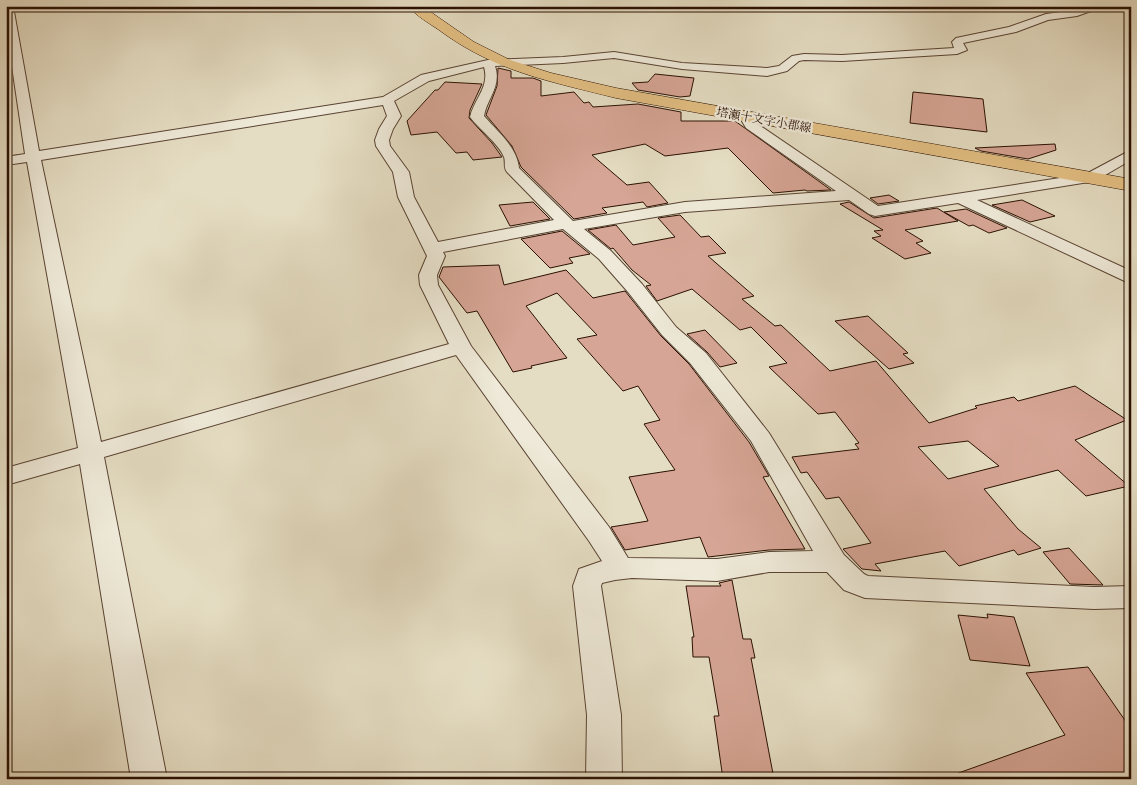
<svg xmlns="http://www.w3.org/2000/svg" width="1137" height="785" font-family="'Libre Caslon Text','Noto Serif JP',serif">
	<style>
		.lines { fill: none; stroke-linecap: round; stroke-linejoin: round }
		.stream { fill: #6b776f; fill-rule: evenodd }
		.building { fill: #d6a595; stroke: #2a1002; fill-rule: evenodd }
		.minor-casing { stroke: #594332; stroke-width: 2 }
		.major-casing { stroke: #2a1002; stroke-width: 1 }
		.minor { fill: #eee9d8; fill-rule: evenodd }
		.major { fill: #e2be82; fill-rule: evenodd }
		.labels { text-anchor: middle; stroke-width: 4.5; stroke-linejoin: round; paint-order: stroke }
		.far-street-label { font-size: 12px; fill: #2a1002; stroke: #eee9d8 }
	</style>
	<rect width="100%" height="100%" fill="#e5ddc3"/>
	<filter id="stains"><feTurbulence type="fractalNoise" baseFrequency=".004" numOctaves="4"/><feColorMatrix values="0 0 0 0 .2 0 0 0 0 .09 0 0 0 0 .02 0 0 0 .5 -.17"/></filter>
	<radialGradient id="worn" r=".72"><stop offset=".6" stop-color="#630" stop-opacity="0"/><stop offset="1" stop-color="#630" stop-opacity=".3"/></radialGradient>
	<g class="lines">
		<path class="stream" d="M20,154H22V156L6,158V156Z"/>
	</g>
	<path class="building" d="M498,68L511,71V78H533L541,81V96L574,92L584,103L589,102L593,107L638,104L681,112V121H735L831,190L807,191L805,190L773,193L728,148L665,156L645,144L592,155L627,185L649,182L668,203L647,207L643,202L602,208L607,213L574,219L521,167L512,146L486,115L497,86Z
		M655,74L694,78L690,96L680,97L638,90L632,83L648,82Z
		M445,82L482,84L470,110L469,118L492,143L502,157L473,160L467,152L456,153L437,132L411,135L407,121L435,90H438Z
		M913,92L983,99L987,132L910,123Z
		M1055,144L1056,150L1028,159L981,151L975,148Z
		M889,195L899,201L878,204L870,198Z
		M1022,200L1055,216L1030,222L992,205Z
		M533,202L550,219L510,226L499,205Z
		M849,202L874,218L937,208L958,221L905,230L923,241L916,243L931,253L905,259L872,238L881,236L874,231L883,230L840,204Z
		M966,209L1007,228L989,233L973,225L969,226L944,212Z
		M680,215L701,237L709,236L726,253L708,256L754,296L742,299L775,326L781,325L830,371L876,361L929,423L977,408L975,406L1014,397L1018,401L1075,386L1127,420L1075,440L1129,486L1086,496L1058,470L984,489L1018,529L1041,548L1018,555L1014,550L959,566L945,551L875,564L881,571L862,569L843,549L871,543L839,497L826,499L807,472L801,473L792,457L859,449L855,444L859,443L835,412L818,414L769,367L787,363L751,327L740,330L692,289L657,301L646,286L651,285L632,270L613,248L611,249L588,230L616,225L633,245L675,237L658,218ZM968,441L999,466L948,479L918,447Z
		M562,231L590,254L569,258L573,263L550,268L521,239Z
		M499,265L504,285L566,270L593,298L625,291L661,336L689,364L749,442L769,476L763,477L805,549L769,550L708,557L700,537L625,550L611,527L648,521L629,477L675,470L644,424L660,420L638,386L623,391L577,339L597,335L557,293L526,306L567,358L531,366L532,368L513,372L477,311L467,313L439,277L443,267Z
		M868,316L908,353L903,354L914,363L889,369L835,321Z
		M705,330L737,363L720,367L707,352L687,334Z
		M1069,548L1103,585L1070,584L1043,552Z
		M732,580L743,639H751L755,658H751L774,779H723L714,716H719L709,657H693L692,637H694L686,586H721L719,583Z
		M987,614L1014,617L1030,666L970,660L958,615L988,618Z
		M1088,667L1131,729V779H950V776L1065,735L1026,673Z"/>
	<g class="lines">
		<g class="minor-casing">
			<path id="minor" d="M6,6H13L39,151L383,97L421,75L488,60L563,57L614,52L682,63L767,68L779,66L792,56L804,54L842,55L954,48L952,42L956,38L1009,27L1046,14L1076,10L1089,6H1105L1077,16L1048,20L1016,32L963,43L967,50L957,54L842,61L804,60L799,61L787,71L767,76L682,69L614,58L563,63L495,66C502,86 487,98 484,116C498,132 517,147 519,168L573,221L685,202L836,191L746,128L739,116L746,112L751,113L756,123L878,206L1086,174L1131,150V160L1095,181L977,200L1131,271V284L958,203L875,216L869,214L849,200L685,212L584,229L611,251L642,284L676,327L706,353L769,433L844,555L864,574L868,576L1094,587L1131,586V608L1094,609L865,598L844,590L827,572H769L717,581L632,578L615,580L602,583L601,586L621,715L622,779H586L587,715L573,586L579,569L602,561L589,541L456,355L104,457L167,779H131L80,464L6,485V468L78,448L27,162L6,165V157L25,154L6,26ZM484,67C490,87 474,99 470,117C479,129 499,144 504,157C506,162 503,167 507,172L554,220L438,242L414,197L409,172L390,146L389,140L393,129L401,116L394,101L429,81ZM383,105L387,116L379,129L375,140L376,146L393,172L398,197L427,256L419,275L420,285L449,344L101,442L41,160ZM563,229L599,259L628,292L662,335L690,363L751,441L813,551L769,552L717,559L628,558L609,527L471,346L438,285L437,275L445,256L443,252Z"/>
		</g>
		<g class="major-casing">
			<path id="major" d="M408,6H422L474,42L510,60L551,73L616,88L1131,179V191L616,98C549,81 496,72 439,30C429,23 416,16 408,6Z"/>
		</g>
		<use href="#minor" class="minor"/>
		<use href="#major" class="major"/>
	</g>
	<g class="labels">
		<g class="far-street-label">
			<text transform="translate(764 120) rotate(10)" y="4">塔瀬十文字小郡線</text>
		</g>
	</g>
	<rect width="1137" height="785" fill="none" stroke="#e5ddc3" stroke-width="25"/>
	<rect x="8" y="8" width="1122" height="770" fill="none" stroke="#2a1002" stroke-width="2.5"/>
	<rect x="12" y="12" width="1112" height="760" fill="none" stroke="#2a1002"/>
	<rect width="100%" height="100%" filter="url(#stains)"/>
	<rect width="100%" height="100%" fill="url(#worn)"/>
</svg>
